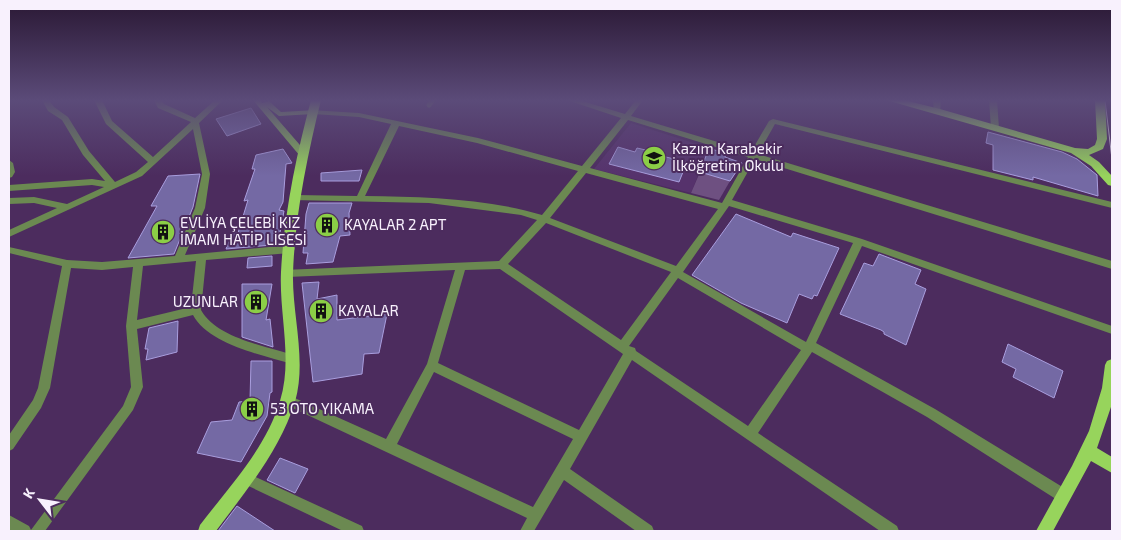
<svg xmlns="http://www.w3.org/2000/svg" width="1121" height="540" font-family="'Exo 2',sans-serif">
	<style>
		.built { fill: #56326c }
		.green { fill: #6e5081 }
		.building { fill: #7469a4; stroke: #a99ede }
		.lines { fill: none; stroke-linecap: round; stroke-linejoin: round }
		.service { stroke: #6b8951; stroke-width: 5 }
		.minor { fill: #6b8951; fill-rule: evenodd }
		.secondary { fill: #84b458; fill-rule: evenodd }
		.primary { fill: #97d45c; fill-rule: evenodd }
		.tram { stroke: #e2d8e9; stroke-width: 1 }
		.labels { text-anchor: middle; stroke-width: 4; stroke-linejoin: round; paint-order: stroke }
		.poi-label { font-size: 15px; fill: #f8f1fd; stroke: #4c2c5e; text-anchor: start }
	</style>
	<rect width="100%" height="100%" fill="#4c2c5e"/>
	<path class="built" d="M631,123L709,148L691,193L594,169Z"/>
	<path class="green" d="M700,172L730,181L719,200L691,193Z"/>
	<path class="building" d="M251,108L261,124L227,136L216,119Z
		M988,132L1062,152L1077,159L1097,175L1098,196L1033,177V180L993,170V145L986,143Z
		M618,147L635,152L637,148L650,151L649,153L687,162L679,182L609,164Z
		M709,148L726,154L725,157L742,163L730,181L700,172Z
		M283,149L292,163L286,164L283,202L279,210L284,211L279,238L272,245L226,249L233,232L238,233L248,200L244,201L255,169H252L256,155Z
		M362,170L359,181H321V173Z
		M200,174L193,207L174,254L128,258L157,206H151L168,176Z
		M309,203H352L349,213L350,235L340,236L333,262L306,264L308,253H303L306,214Z
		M736,214L791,237L793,233L839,248L817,296L814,295L812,299L799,294L787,323L741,303L692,275Z
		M879,254L921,270L915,284L926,289L906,345L884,334V332L881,330L840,314L864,263L873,266Z
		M272,256V266L247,268L248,258Z
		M319,282L317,299L337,295V320L387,314L379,353L364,354L362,374L313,382L302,283Z
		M242,284H272L266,320L270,319L273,347L242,337Z
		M178,321L177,352L146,360L148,349H145L149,328Z
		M1008,344L1063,371L1054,398L1013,377L1016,369L1002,362Z
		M251,361H272V392L270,393L267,416L241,462L197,453L211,422L232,420L239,402L250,401Z
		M280,458L308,469L295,493L267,480Z
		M237,506L275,531H218Z"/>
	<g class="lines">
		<path class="service" d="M429,105L433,100"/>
		<path class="minor" d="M42,100H49L54,107L68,117L89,151L115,182L136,172L148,162L106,124L94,100H102L112,121L153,157L191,122L158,108L154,100H161L164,104L195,118L215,100H223L199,123L210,174L205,208L185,255L290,245L293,246L295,249L290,253L206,260L201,310C217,339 268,346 296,356L298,359L296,362L292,364C262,355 208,344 193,315L137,329L143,387L133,410L45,531H12L9,530V515L29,526L31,530L123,406L131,387L126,326L133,267L102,270L71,268L50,388L41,408L13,449L9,451V435L33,400L38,388L62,266L9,253V247L67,260L102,262L175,256L195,208L202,174L193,129L142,176L9,237V230L57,208L34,203L9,204V198L34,197L67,204L104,187L92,185L9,191V185L92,179L105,181L83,155L62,120L48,111ZM196,261L191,307L137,320L143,266Z
			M567,100H579L625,114L636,100H643L631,116L751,152L769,121L773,119L1112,202V208L775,124L758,154L1112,261V269L755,159L732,200L862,239L1112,326V334L862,246L816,343L935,409L1069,491L1071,496L1069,501L1064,503L1059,501L927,417L812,352L758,433L897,526L899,531H880L632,360L570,469L652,526L654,531H636L564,480L534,531H520L527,518L284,404L282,400L284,396L288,395L386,439L427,364L455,270L287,277L283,276L282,273L283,270L499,261L537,220L521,215L429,203L293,200L292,198L293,196L296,195L357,196L391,124L359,117L313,114L309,112L310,110L359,113L478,138L582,166L621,118ZM628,120L748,157L722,203L590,168ZM399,126L477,143L578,171L542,215C486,198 423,197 365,196ZM586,173L718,209L676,266L550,218ZM729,206L853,243L806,342L683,272ZM546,223L671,272L621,340L508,264ZM500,269L623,354L579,430L438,363L465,270ZM678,278L801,350L748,426L636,351L635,348L629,346ZM434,372L573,439L533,507L397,444Z
			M933,100H941L940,113H934Z
			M989,100H997L999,128L995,130L991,128Z
			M9,160L13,163L15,172L12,177L9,178Z
			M245,472L362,526L364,531H343L240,482L239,478L240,474Z"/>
		<path class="secondary" d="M253,100H260L262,103L269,101L281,112L316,110L317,112L313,114L279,116L267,107L306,152V156H300Z"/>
		<path class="primary" d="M311,100H321C307,157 295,215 293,273C292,315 307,360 295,402C280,450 246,491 216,531H198L200,525C229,487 266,448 280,401C293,359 279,315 281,272C284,214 296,156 311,100Z
			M886,100H904L940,109L1075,148L1088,149L1095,145L1097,139L1095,100H1105L1107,139L1103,149L1089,155L1099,162L1112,176V186L1108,185L1091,166L1071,153Z
			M1112,359V404L1097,448L1112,457V473L1091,461L1053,531H1036L1072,466L1089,431L1102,388L1105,365L1107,361Z"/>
		<path class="tram" d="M1105,100L1112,159"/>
	</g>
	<linearGradient id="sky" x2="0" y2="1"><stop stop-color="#2a1834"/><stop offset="0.57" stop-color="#5b4b79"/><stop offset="1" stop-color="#5b4b79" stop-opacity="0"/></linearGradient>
	<rect width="1121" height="176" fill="url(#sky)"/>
	<defs>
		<g id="school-disc" transform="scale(1.25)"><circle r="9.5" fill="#8bce46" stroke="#4c2c5e"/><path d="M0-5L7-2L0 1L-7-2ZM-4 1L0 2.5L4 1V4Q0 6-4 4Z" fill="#111"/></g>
		<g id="building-disc" transform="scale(1.25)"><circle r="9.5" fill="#8bce46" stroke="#4c2c5e"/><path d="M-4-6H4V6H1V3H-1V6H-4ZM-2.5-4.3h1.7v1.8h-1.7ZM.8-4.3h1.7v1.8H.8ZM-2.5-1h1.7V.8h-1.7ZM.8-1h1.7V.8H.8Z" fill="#111"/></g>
	</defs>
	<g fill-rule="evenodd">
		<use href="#school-disc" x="654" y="158"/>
		<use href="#building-disc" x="327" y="225"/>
		<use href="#building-disc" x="163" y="232"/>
		<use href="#building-disc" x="256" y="302"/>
		<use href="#building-disc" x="321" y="311"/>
		<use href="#building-disc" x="252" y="409"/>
	</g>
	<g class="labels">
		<g class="poi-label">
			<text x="672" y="154">Kazım Karabekir<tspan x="672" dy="17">İlköğretim Okulu</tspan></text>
			<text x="180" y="228">EVLİYA ÇELEBİ KIZ<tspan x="180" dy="17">İMAM HATİP LİSESİ</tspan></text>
			<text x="344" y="230">KAYALAR 2 APT</text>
			<text x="238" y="307" text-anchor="end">UZUNLAR</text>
			<text x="338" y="316">KAYALAR</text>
			<text x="270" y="414">53 OTO YIKAMA</text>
		</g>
	</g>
	<rect width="1121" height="540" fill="none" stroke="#f8f1fd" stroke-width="20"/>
	<g transform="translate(40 500) rotate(301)" stroke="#4c2c5e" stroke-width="4" paint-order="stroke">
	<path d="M0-4L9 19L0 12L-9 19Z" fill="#f8f1fd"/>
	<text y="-8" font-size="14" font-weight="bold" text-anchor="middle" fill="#f8f1fd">K</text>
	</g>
</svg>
